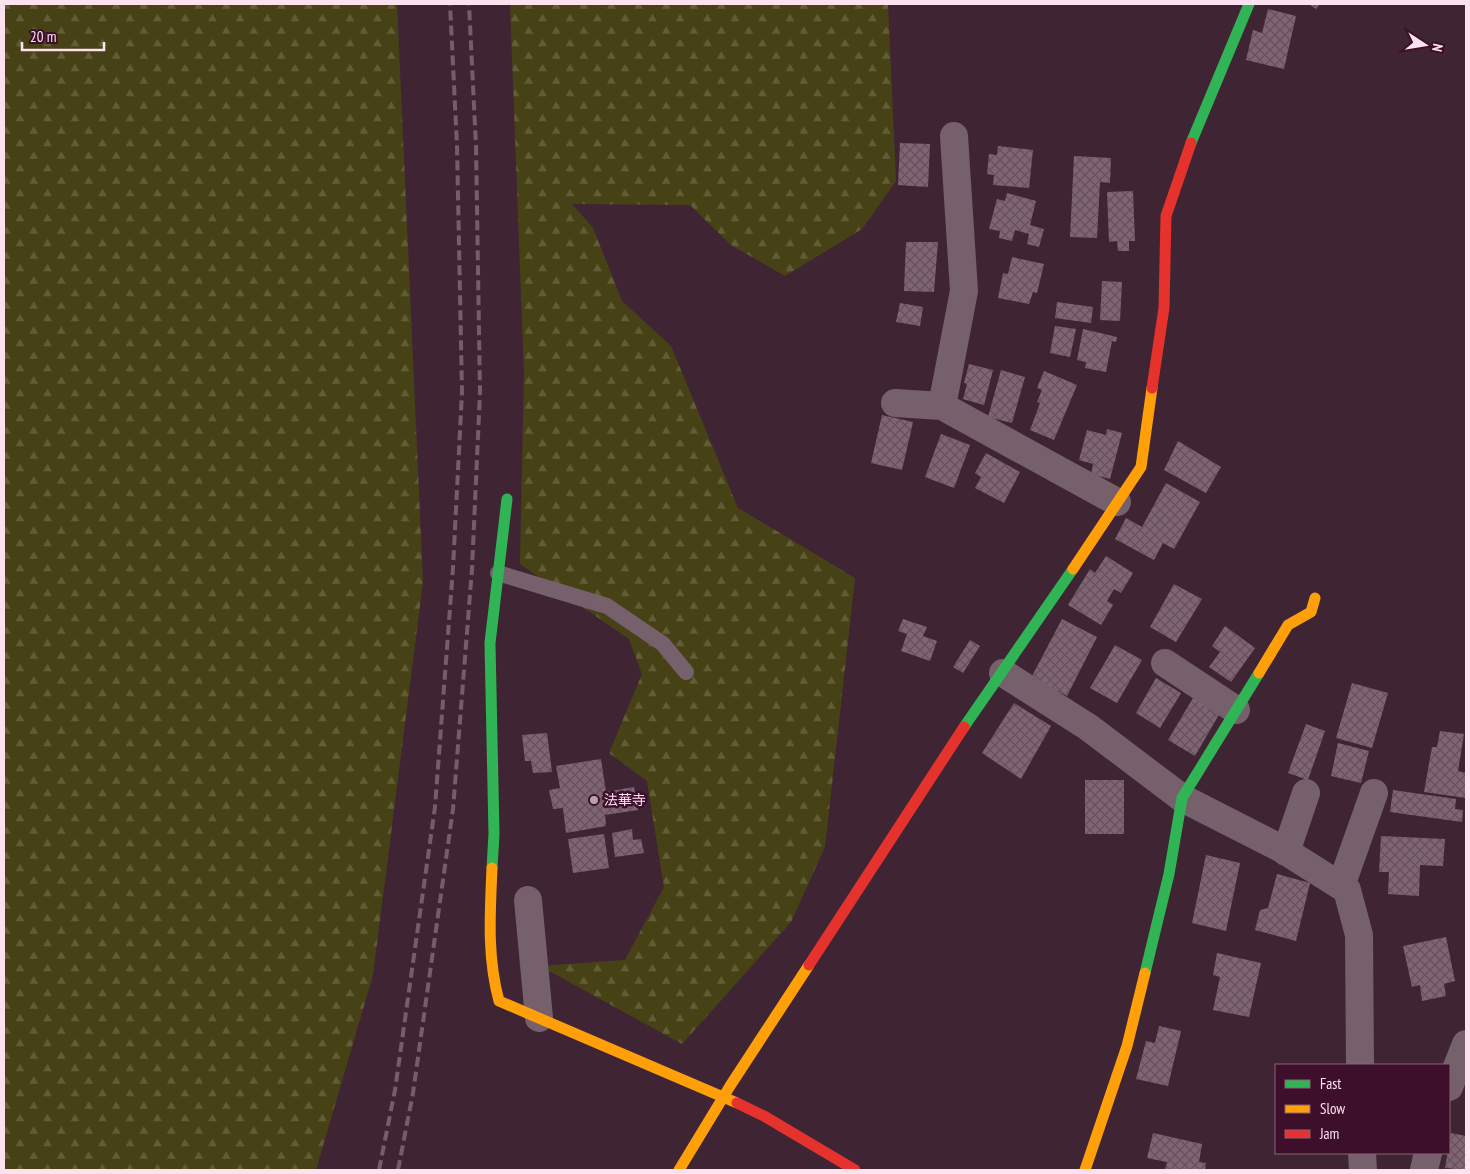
<svg xmlns="http://www.w3.org/2000/svg" width="1470" height="1174" font-family="'PT Sans Narrow','Noto Sans JP',sans-serif">
	<style>
		.forest { fill: url(#forest-firs) }
		.building { fill: url(#building-cross-hatch) }
		.lines { fill: none; stroke-linecap: round; stroke-linejoin: round }
		.lane { stroke: #75606b; stroke-width: 16 }
		.street { stroke: #75606b; stroke-width: 28 }
		.fast { stroke: #30b455; stroke-width: 11 }
		.slow { stroke: #ff9f0a; stroke-width: 11 }
		.jam { stroke: #e5322d; stroke-width: 11 }
		.rail { stroke: #725f6a; stroke-width: 4; stroke-dasharray: 10 5; stroke-linecap: butt }
		.poi-dot { fill: #baa0ad; stroke: #3e0f2b; stroke-width: 2 }
		.labels { text-anchor: middle; stroke-width: 5; stroke-linejoin: round; paint-order: stroke }
		.poi-label { font-size: 14px; fill: #fce2ee; stroke: #3e0f2b; text-anchor: start }
	</style>
	<defs>
		<pattern id="forest-firs" width="22" height="20" patternUnits="userSpaceOnUse" patternTransform="scale(1.25)"><rect width="22" height="20" fill="#474215"/><path d="M5 1l3.5 6h-7zM16 11l3.5 6h-7z" fill="#625d37"/></pattern>
		<pattern id="building-cross-hatch" width="8" height="8" patternUnits="userSpaceOnUse" patternTransform="scale(1.25)"><rect width="8" height="8" fill="#816474"/><path d="M0 0l8 8M0 8l8-8" fill="none" stroke="#64525b"/></pattern>
	</defs>
	<rect width="100%" height="100%" fill="#3f2534"/>
	<path class="forest" d="M4,4H397L423,582L373,975L316,1170H4Z
		M510,4H888L896,181L862,229L785,276L731,245L690,205L572,204L593,228L622,301L671,346L738,508L855,578L825,847L791,922L682,1044L540,966L625,960L664,887L647,781L609,753L642,674L629,639L520,564L524,374Z"/>
	<path class="building" d="M1309,4H1320L1316,9Z
		M1268,9L1296,16L1284,69L1246,60L1253,30L1262,33Z
		M900,143L930,144L928,187L898,185Z
		M998,146L1033,150L1029,188L993,185L994,175L987,174L989,154L997,155Z
		M1074,156L1111,158L1110,183L1100,182L1097,238L1070,237Z
		M1133,191L1135,241H1129V251H1118L1117,241L1109,242L1107,192Z
		M1007,193L1036,201L1030,225L1044,229L1039,247L1027,244L1029,234L1015,230L1012,241L999,238L1000,231L989,229L997,199L1005,201Z
		M906,242H938L934,292L904,291Z
		M1012,257L1044,264L1037,293L1033,292L1029,304L998,298L1003,273L1008,274Z
		M1102,281L1122,282L1120,321L1100,320Z
		M1057,302L1093,307L1091,323L1055,318Z
		M900,303L923,307L920,326L896,322Z
		M1055,326L1076,329L1070,357L1050,353Z
		M1083,329L1117,337L1116,342L1112,341L1106,372L1085,368L1086,362L1077,360Z
		M969,364L993,370L984,405L963,399L967,384L964,383Z
		M1001,370L1025,377L1012,423L988,417Z
		M1044,371L1077,385L1054,440L1030,430L1040,403L1037,402L1042,390L1037,388Z
		M882,415L913,422L902,470L871,463Z
		M1107,429L1122,433L1110,479L1091,474L1093,464L1079,460L1087,430L1106,435Z
		M941,434L970,445L954,488L925,477Z
		M1178,441L1221,467L1206,493L1164,470Z
		M986,453L1020,472L1004,503L975,488L981,477L975,473Z
		M1166,483L1200,502L1174,549L1163,543L1154,560L1115,539L1126,518L1142,527Z
		M1106,556L1133,573L1121,593L1114,589L1107,601L1113,605L1101,625L1068,605L1090,569L1095,573Z
		M1174,584L1202,599L1176,642L1150,627Z
		M903,619L927,627L923,636L937,641L930,661L901,651L907,634L898,631Z
		M1062,619L1097,637L1067,696L1031,678Z
		M1225,626L1255,648L1231,682L1209,667L1220,652L1212,646Z
		M970,640L980,646L963,673L953,667Z
		M1115,645L1142,660L1117,703L1090,688Z
		M1156,678L1181,693L1160,728L1136,713Z
		M1352,683L1388,693L1372,748L1336,738Z
		M1193,698L1220,713L1195,756L1168,740Z
		M1014,703L1051,726L1021,779L982,753Z
		M1306,724L1325,731L1308,780L1288,773Z
		M1440,731L1464,734L1458,771L1466,773V798L1424,792L1432,747H1437Z
		M547,733L552,772L533,773L531,761H525L522,735Z
		M1338,743L1369,751L1361,783L1331,776Z
		M601,759L606,792L634,787L638,810L605,815L606,826L566,833L563,808L553,809L549,790L560,788L556,766Z
		M1085,780H1124V834H1085Z
		M1393,790L1456,799L1455,809L1463,810L1462,822L1390,812Z
		M632,829L633,840L641,839L644,853L615,857L612,833Z
		M604,834L609,868L573,873L568,839Z
		M1381,836L1445,839L1443,866L1420,865L1419,896L1388,894L1389,872H1379Z
		M1206,855L1240,863L1226,931L1192,923Z
		M1277,874L1310,883L1296,941L1255,930L1260,910L1268,908Z
		M1446,937L1455,981L1444,984L1446,996L1422,1001L1420,985L1412,987L1403,946Z
		M1217,953L1261,963L1249,1017L1213,1010L1220,977L1213,975Z
		M1159,1026L1181,1031L1168,1086L1136,1079L1146,1041L1155,1043Z
		M1153,1133L1202,1144L1199,1162L1206,1163L1205,1170H1165L1167,1162L1147,1158Z
		M1451,1133L1466,1136V1170L1445,1168Z"/>
	<g class="lines">
		<path class="lane" d="M498,573L607,606L663,644L686,672"/>
		<path class="street" d="M954,136L964,291L942,406L1117,502
			M895,403L942,406
			M1165,663L1236,710
			M1003,673L1088,727L1182,798L1282,849L1347,890L1359,935L1360,1065
			M1286,852L1306,793
			M1341,886L1374,793
			M528,900L539,1018
			M1449,1087L1466,1044
			M1362,1153L1363,1170
			M1424,1170L1428,1153"/>
		<path class="fast" d="M1191,143L1249,4
			M964,727L1073,569
			M492,868L494,834L490,643L507,499
			M1145,973L1169,874L1182,798L1259,673"/>
		<path class="slow" d="M1073,569L1141,467L1152,388
			M1259,673L1288,625L1311,612L1315,598
			M492,868C490,914 487,957 499,1001L737,1103
			M679,1170L730,1086L809,965
			M1085,1170L1127,1046L1145,973"/>
		<path class="jam" d="M1152,388L1164,308L1166,216L1191,143
			M809,965L964,727
			M737,1103L764,1116L855,1170"/>
		<path class="rail" d="M379,1170L395,1090L435,807L453,568L462,392L457,146L450,4
			M398,1170L413,1093L453,809L472,569L480,392L476,146L469,4"/>
	</g>
	<circle class="poi-dot" cx="594" cy="800" r="5"/>
	<g class="labels">
		<g class="poi-label">
			<text x="604" y="805">法華寺</text>
		</g>
	</g>
	<rect width="1470" height="1174" fill="none" stroke="#fce2ee" stroke-width="10"/>
	<rect x="1275" y="1064" width="175" height="90" fill="#3e0f2b" stroke="#8a6379"/>
	<rect x="1285" y="1080" width="25" height="8" fill="#30b455" stroke="#8a6379"/>
	<text x="1320" y="1089" font-size="15" fill="#fce2ee">Fast</text>
	<rect x="1285" y="1105" width="25" height="8" fill="#ff9f0a" stroke="#8a6379"/>
	<text x="1320" y="1114" font-size="15" fill="#fce2ee">Slow</text>
	<rect x="1285" y="1130" width="25" height="8" fill="#e5322d" stroke="#8a6379"/>
	<text x="1320" y="1139" font-size="15" fill="#fce2ee">Jam</text>
	<g transform="translate(1425 45) rotate(102)" stroke="#3e0f2b" stroke-width="4" paint-order="stroke">
	<path d="M0-4L9 19L0 12L-9 19Z" fill="#fce2ee"/>
	<text y="-8" font-size="14" font-weight="bold" text-anchor="middle" fill="#fce2ee">N</text>
	</g>
	<path d="M22 42v8h82v-8" fill="none" stroke="#fce2ee" stroke-width="2.5"/>
	<text x="30" y="42" font-size="15" fill="#fce2ee" stroke="#3e0f2b" stroke-width="4" paint-order="stroke">20 m</text>
</svg>
